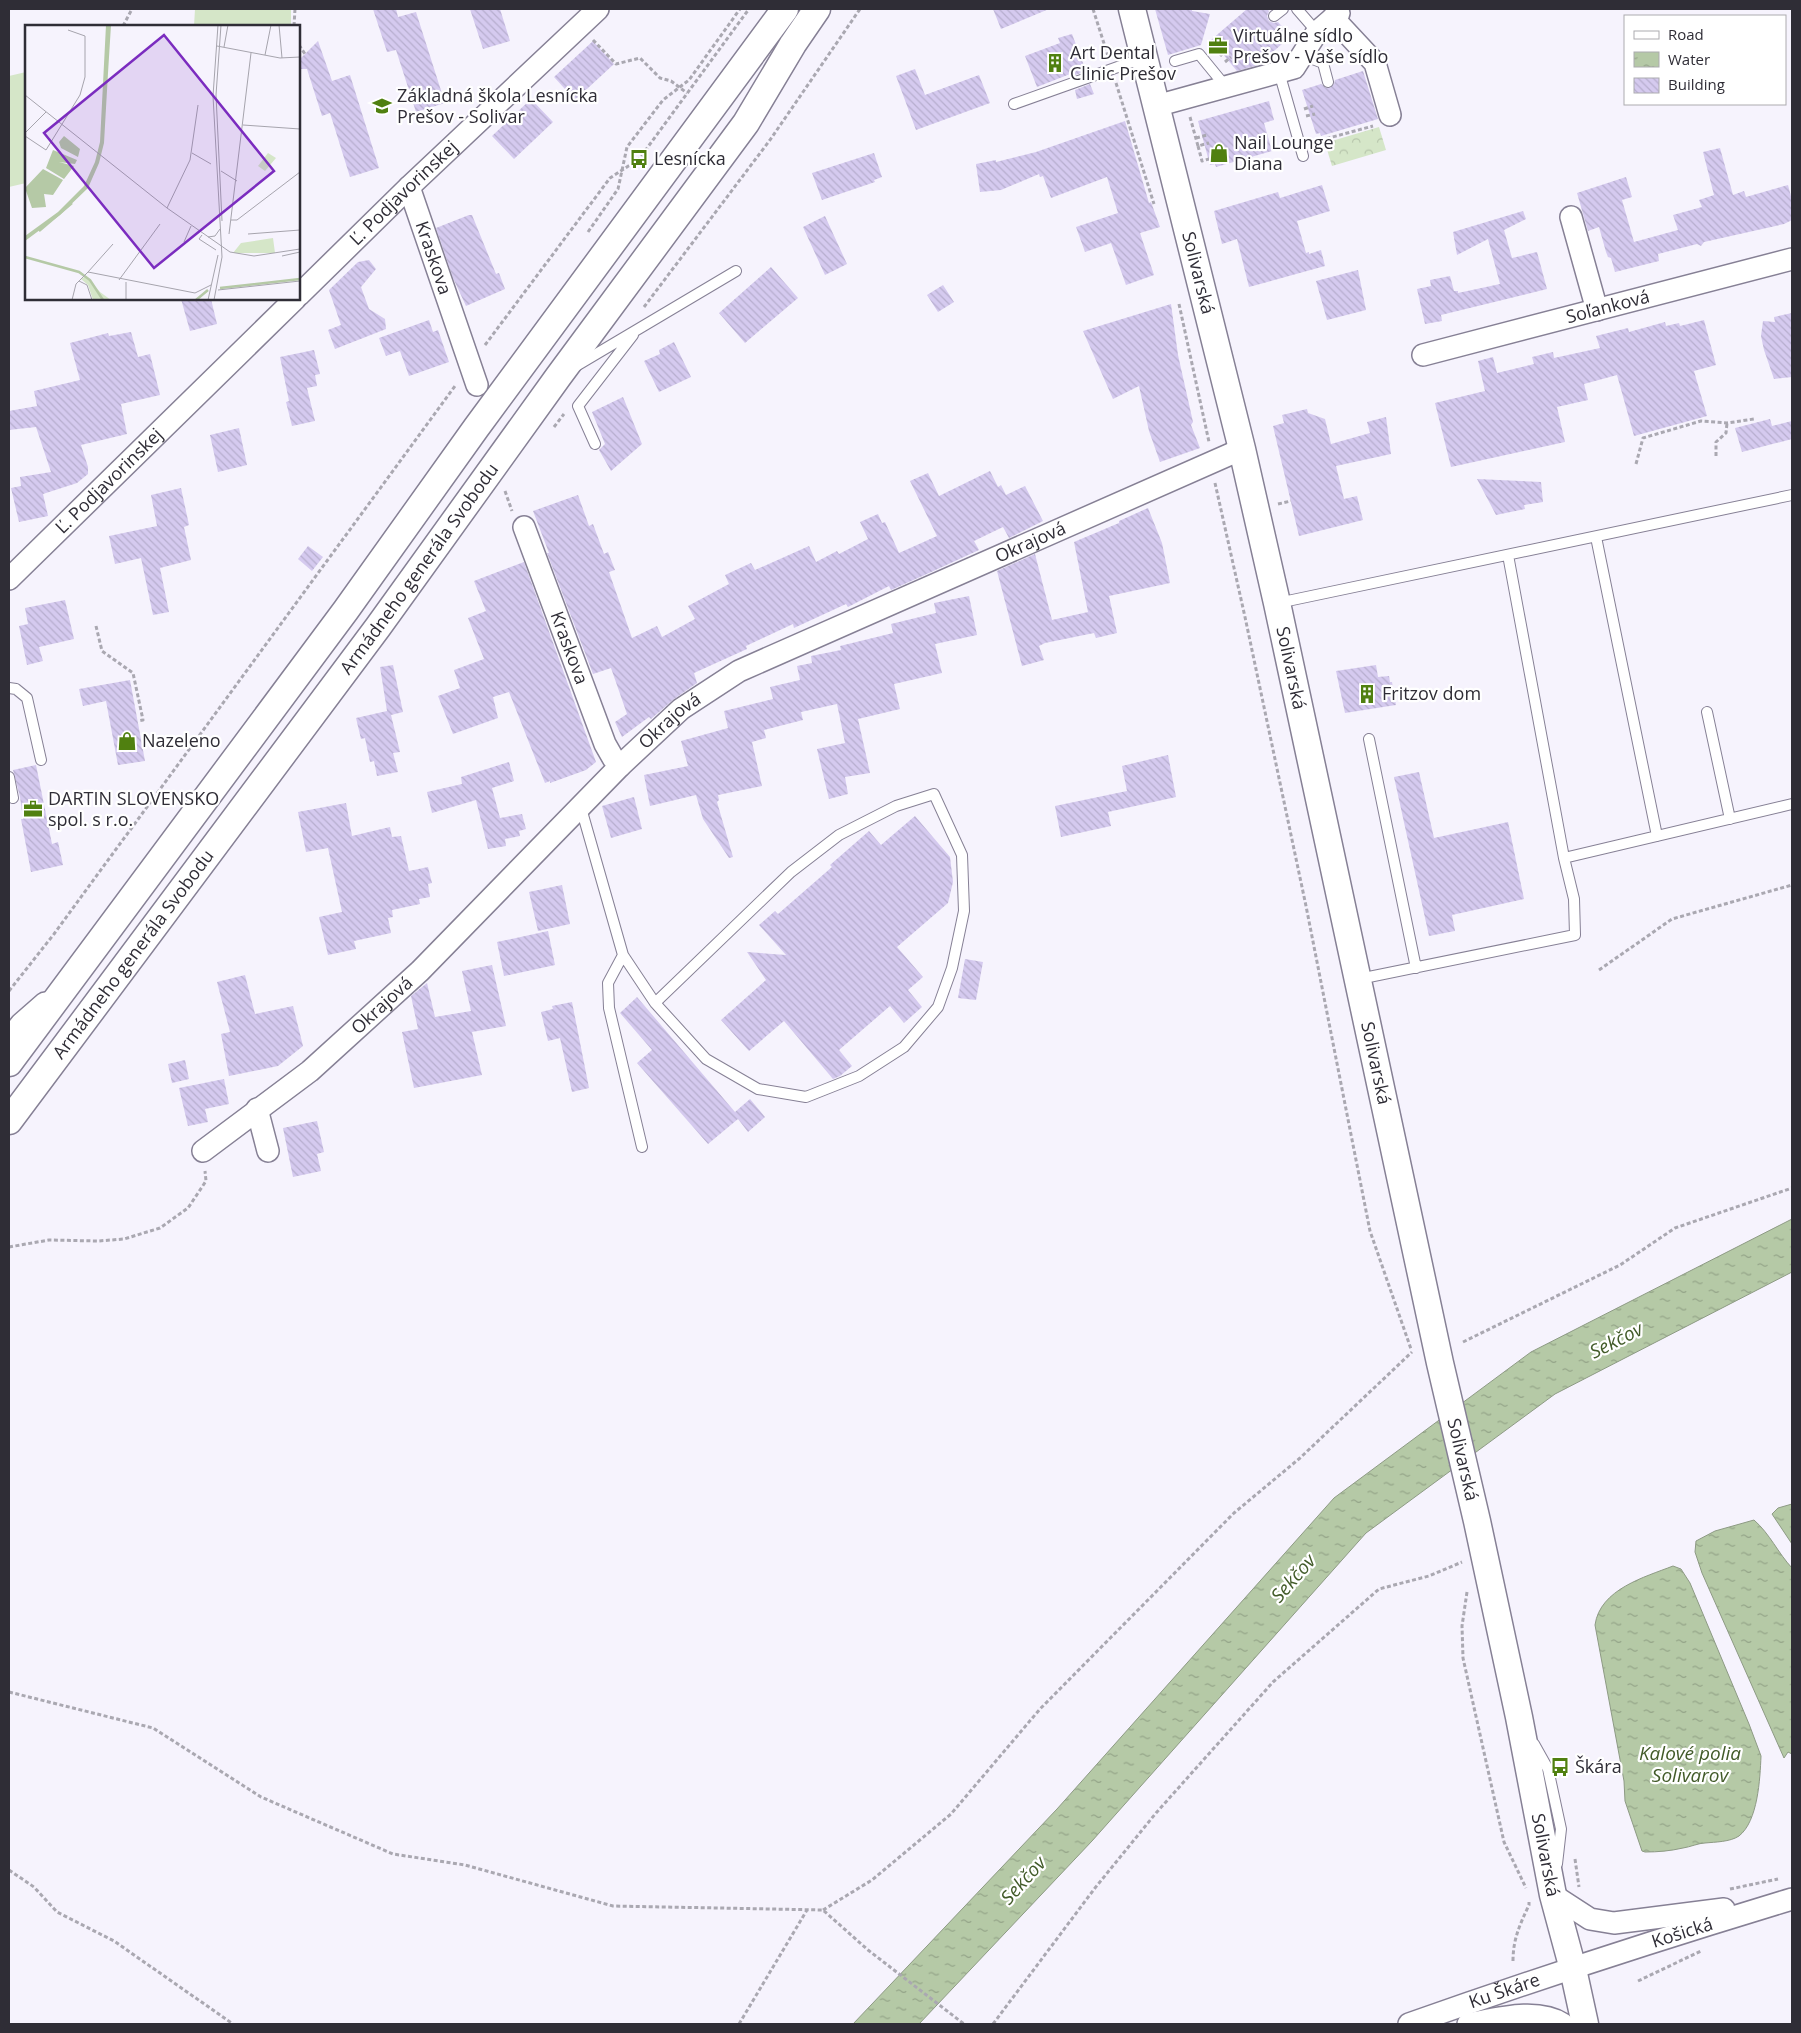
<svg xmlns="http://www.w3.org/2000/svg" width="1801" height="2033" font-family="'Open Sans',sans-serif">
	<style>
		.park { fill: url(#park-crowns) }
		.garden { fill: #d5e6c8 }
		.water { fill: url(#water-ripples); stroke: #8d9a84 }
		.building { fill: url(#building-back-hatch) }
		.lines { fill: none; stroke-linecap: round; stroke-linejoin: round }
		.service-casing { stroke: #868095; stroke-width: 12 }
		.minor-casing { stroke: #868095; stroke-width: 24 }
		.tertiary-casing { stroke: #868095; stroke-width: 29 }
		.path { stroke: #aaa8b1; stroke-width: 3; stroke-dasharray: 4 2.5; stroke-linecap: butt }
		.service { stroke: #fff; stroke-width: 10 }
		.minor { stroke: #fff; stroke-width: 21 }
		.tertiary { stroke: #fff; stroke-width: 26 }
		.labels { text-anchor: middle; stroke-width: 4.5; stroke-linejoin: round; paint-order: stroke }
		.poi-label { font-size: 18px; fill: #2f2d36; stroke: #fff; text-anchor: start }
		.street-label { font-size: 18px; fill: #2f2d36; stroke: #fff }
		.water-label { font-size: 19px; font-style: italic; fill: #425b29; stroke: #fff }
		.inset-river { fill: none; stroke: #b5c9a6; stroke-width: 2.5 }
		.inset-road { fill: none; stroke: #a6a4ad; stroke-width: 1 }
		.view { fill: #7b2cbf; fill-opacity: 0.15; stroke: #7b2cbf; stroke-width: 2.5 }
		.inset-edge { fill: none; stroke: #2f2d36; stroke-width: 2.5 }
	</style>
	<defs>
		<pattern id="park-crowns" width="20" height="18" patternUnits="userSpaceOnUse" patternTransform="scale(1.25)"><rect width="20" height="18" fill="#d5e6c8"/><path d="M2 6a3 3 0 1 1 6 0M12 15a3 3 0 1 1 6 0" fill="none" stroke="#b7c6ac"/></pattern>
		<pattern id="water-ripples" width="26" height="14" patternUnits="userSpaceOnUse" patternTransform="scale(1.25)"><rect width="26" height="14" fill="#b5c9a6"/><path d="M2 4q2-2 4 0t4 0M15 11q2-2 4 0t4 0" fill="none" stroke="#94a488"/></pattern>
		<pattern id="building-back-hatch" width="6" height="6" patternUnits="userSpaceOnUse" patternTransform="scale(1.25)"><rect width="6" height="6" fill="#d5caef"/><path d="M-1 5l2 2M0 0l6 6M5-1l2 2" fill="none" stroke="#b7aece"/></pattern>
	</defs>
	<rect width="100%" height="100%" fill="#f6f3fd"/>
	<path class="park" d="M1379,127L1386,150L1332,166L1325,143Z"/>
	<path class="garden" d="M195,9H291V26H194Z
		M26,72V183L9,187V76Z"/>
	<path class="water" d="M1792,1219V1272L1555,1394L1366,1533L1092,1841L919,2024H853L1057,1809L1334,1498L1531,1352Z
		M1792,1504V1544L1772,1514L1778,1508Z
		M1754,1520C1770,1534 1778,1553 1792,1568V1754L1788,1752L1784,1758L1702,1573L1695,1552L1696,1541L1715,1531Z
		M1673,1566L1681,1569L1690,1583L1749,1724L1761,1756C1760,1779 1758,1821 1739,1836C1730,1842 1715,1842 1705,1843C1699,1843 1690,1847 1683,1848C1670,1851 1658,1852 1645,1852L1642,1851L1625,1801L1624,1781L1595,1625C1600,1589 1645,1577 1673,1566Z"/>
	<path class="building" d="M373,9H396L398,17L416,12L445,103L416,112L396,50L387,52Z
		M470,9H500L510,41L483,49Z
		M993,9H1049L1001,29Z
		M1155,9H1192V11L1210,14L1201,45L1168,55Z
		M1247,9H1267L1269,11L1267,16L1269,21L1274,23L1278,22L1291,36L1258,65L1237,71L1211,40Z
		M1072,34L1086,71L1070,77V74L1037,87L1025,56L1060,43L1058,38Z
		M318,41L332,81L350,75L379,168L350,177L330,113L322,116L307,69H299V60Z
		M593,41L614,64L575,100L554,77Z
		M915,69L925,95L979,75L990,103L916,130L896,76Z
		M1363,71L1378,119L1321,136L1320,133L1316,134L1302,90L1321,84L1326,88H1330L1334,84L1335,80Z
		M1090,84L1094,94L1077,99L1075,90Z
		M531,99L553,122L514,159L492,136Z
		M1269,101L1274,120L1264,123L1272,151L1216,167L1215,164L1210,165L1198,121Z
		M1125,121L1149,203L1151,202L1160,227L1140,233L1154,275L1126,285L1111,243L1085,252L1076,227L1118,213L1107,177L1051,198L1043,176L1040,177L1039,174L1001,190L980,192L976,164L996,160V162L1036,152Z
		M1720,148L1733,195L1744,191L1746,197L1788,185L1792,200V220L1784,224L1704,242L1701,246L1697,244L1658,254L1659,261L1615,272L1611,258L1608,257L1606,252L1599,227L1588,231L1577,193L1626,177L1632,197L1622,200L1634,242L1678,230L1673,215L1702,207L1699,200L1714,195L1703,152Z
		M874,153L882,177L874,180L875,182L822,200L812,173Z
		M1322,185L1330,211L1297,221L1306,253L1309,252V254L1321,250L1325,266L1249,287L1237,239L1222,244L1214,211L1278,192L1280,198Z
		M1523,211L1526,219L1504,230L1512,258L1537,252L1547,289L1441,315L1442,321L1425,324L1417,289L1431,286L1430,280L1450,276L1454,291H1458V293L1500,284L1488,239L1457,255L1453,232Z
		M469,215H472L496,274L499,273L505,289L466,306L453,278L436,228Z
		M825,216L847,264L825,275L803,227Z
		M369,260L376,269L361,287L369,309L385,319L386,329L335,349L328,330L341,325L329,290L358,262Z
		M771,267L798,298L745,343L719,313Z
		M1358,270L1366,310L1327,320L1316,281Z
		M943,285L954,302L938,312L927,295Z
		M181,299H211L217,324L190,331Z
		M1171,304L1178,355L1193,422L1191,425L1200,448L1160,462L1149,431L1139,386L1113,399L1083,331Z
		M1792,313V377L1774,379L1764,350L1761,336L1763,321L1775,322L1774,317Z
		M429,320L433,332L438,330L449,362L409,376L400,351L386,356L379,338Z
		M1704,320L1716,365L1694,371L1707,416L1634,436L1617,375L1584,384L1588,400L1557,407L1565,442L1451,467L1435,403L1485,391L1478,361L1493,357L1497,373L1534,364L1532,357L1553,352L1554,358L1600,348L1596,336L1628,328L1629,332L1665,322L1666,326L1679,323L1680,326Z
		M131,332L138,357L150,354L160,395L121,404L127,434L81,445L88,467V474L77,483L43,494L48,516L19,522L11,488L21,486L20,477L51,472L36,427L9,430V411L37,406L34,391L80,380L70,343L108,333L109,336Z
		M674,342L691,377L659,392L644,361L660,354L659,350Z
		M314,350L320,374L315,375L317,386L307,388L315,421L292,426L286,402L289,401L280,357Z
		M623,397L642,444L611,471L599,450L605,444L592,412Z
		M1307,409L1308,413L1325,419L1331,444L1370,433L1367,422L1386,417L1391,454L1336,466L1344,499L1357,496L1363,520L1299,536L1273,426L1284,423L1282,415Z
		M1770,419L1772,426L1792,421V439L1742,452L1735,428Z
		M239,428L247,465L218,472L210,435Z
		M990,471L998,487L1001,485L1006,495L1025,486L1043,521L1009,538L1003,527L974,541L979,550L929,573L891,590L889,586L848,607L846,604L794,628L793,624L746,646L747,649L694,673L697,683L674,699L651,719L649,717L622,737L615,722L627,714L611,668L593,674L547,553H549L533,511L578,495L589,526L593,524L604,554L608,552L615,570L609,572L632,638L657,626L662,637L695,619L688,606L729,584L725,575L751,563L755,570L809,546L816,562L837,551L839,554L868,539L860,522L878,514L882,523L885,522L899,553L937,536L910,481L928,473L939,496Z
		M1477,479L1541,482L1543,502L1524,505L1525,509L1496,515Z
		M181,488L189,525L184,527L191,560L160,568L169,612L153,615L141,558L115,564L109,536L157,526L151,495Z
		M1148,508L1162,543L1170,583L1109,596L1117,633L1096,638L1094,633L1045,643L1039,646L1044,660L1022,666L997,571L1035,554L1052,620L1088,612L1074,542L1119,523V521Z
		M308,546L323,557L312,571L298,559Z
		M524,562L596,762L586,770L550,783V781L545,783L509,692L493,697L498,718L453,734L438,696L460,688L454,670L484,659L468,618L486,611L474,581Z
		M969,596L977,635L935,644L942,673L894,684L900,709L858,719L870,773L845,777L848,794L829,799L817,749L845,743L837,704L801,712L803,720L764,730L766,738L752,742L762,786L718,795L719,800L717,802L733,857L729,858L703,819L696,795L650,806L644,775L688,766L681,741L728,728L724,711L773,699L770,687L800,680L797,666L812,663L811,656L841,650L840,646L893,633L891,624L936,613L934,603Z
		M65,600L74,639L39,647L43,661L27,665L19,626L28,624L25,608Z
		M393,665L403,712L391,715L400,752L393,753L398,772L377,776L374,761L370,762L365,738L361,739L356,718L387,711L380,667Z
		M1376,665L1378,677L1389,676L1390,682H1392L1396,705L1345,713L1336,671Z
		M130,680L145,761L118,765L106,701L83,706L79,689Z
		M1168,755L1176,797L1108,812L1111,826L1061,837L1055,806L1127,791L1122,766Z
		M509,762L514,781L492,788L500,818L522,814L526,829L519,831L520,836L505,839L506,846L488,849L476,800L432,813L427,792L462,784L461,777Z
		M36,765L52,844L58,842L63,865L31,872L21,819H23L20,797L13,770Z
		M1419,772L1434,838L1508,822L1524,899L1452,915L1455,931L1429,936L1394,777Z
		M634,797L642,829L611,838L602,806Z
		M346,803L352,836L390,827L392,837L401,836L409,871L428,867L432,883L428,884L430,897L419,899L420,904L392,910L393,917L388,918L391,933L354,941L356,949L328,955L319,917L342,912L328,848L306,852L298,812Z
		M915,816L950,857L953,882L948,903L897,947L923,977L908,990L922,1007L904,1023L890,1006L839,1050L852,1066L840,1076L833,1079L784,1021L749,1051L721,1020L766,980L747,952L786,955L759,925L775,911L778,914L832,867L830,865L869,831L881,845Z
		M562,885L570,924L538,931L529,892Z
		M548,931L555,965L504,976L497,942Z
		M965,959L983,962L976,1000L958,998Z
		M492,965L506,1026L472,1032L482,1075L414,1088L402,1032L418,1029L411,996L427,983L435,1017L471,1011L462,971Z
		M245,975L255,1014L293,1006L303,1046L278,1066L229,1076L221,1034L230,1032L217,982Z
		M637,997L735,1112L750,1099L765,1117L748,1132L738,1119L708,1144L637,1063L652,1050L620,1013Z
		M572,1002L589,1088L572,1092L560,1038L548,1041L541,1012L553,1009L552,1006Z
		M185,1060L189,1079L172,1083L168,1064Z
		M224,1079L229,1104L205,1109L208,1122L188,1126L179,1088Z
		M317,1121L324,1152L317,1154L321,1171L293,1177L283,1128Z"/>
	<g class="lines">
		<g class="service-casing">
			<path id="service" d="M1297,9L1317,32
				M1274,16L1283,9
				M1302,55L1323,63L1328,82
				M1175,61L1199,54L1226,87
				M1279,72L1303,156
				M1014,104L1143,58
				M576,366L736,271
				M595,444L578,406L633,335
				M1596,537L1657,836
				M1508,555L1564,858L1792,804
				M1278,603L1792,495
				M9,688L16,689L27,698L41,760
				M1707,712L1730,819
				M1369,739L1416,968
				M9,777L13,798
				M581,808L623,955L655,1003L706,1059L758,1089L806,1097L859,1076L904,1047L938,1007L952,968L964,911L962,855L934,794L896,806L839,835L791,872L655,1003
				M623,955L608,983L609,1008L642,1147
				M1359,979L1575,935L1574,899L1564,858
				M1534,1744L1548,1769L1561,1829L1557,1864"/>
		</g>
		<g class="minor-casing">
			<g id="minor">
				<path d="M1333,18L1375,63L1390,115"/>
				<path d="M1156,106L1294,68L1317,32L1339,13"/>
				<path id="s1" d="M409,187L477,385"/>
				<path d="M1571,217L1597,310"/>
				<path id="s2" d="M299,295L409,187L598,9"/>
				<path id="s3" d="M1423,355L1792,259"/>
				<path id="s4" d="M524,527L605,744L613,758L620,766"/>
				<path id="s5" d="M9,579L295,299"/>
				<path d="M9,1039L21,1024L45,1003"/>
				<path d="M257,1109L268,1151"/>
				<path id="s6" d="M203,1151L310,1071L420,971L620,766L681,709L739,671L1242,449"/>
				<path d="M1553,1895L1590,1919L1614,1923L1724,1909"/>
				<path id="s7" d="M1409,2024C1536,1979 1663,1938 1792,1899"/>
				<path d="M1468,2024C1496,2019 1537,2007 1563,2024"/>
			</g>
		</g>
		<g class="tertiary-casing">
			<g id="tertiary">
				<path id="s8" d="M1132,9L1242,449L1277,603L1440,1363L1477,1521L1519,1717L1553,1895L1573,1969L1585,2024"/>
				<path d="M9,1063L346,610L476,428L785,9"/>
				<path id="s9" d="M9,1121L378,627L558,377L746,123L793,44L817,9"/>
			</g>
		</g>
		<path class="path" d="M1093,9L1108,56
			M123,26L132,9
			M294,26L295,9
			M593,40L616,64L640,58L660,78L671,81L687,93
			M299,45L305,54
			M1220,56L1225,51
			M1225,62L1231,57
			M1116,83L1154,204
			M1304,109L1313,106
			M1306,116L1315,114
			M1190,117L1198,146L1209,143
			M1196,138L1207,135
			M1314,142L1373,126
			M1198,146L1202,161L1209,159
			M588,232L618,189L627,147L663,100L689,80L740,9
			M1179,304L1209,442
			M644,307L770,140L860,9
			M485,345L610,178L639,159L749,9
			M554,427L564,414
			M1716,456V442L1726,433L1727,423
			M1636,464L1643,438L1701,421L1727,423L1754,419
			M1215,483L1245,617L1306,906L1370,1231L1411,1349
			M505,491L512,511
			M1278,504L1291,501
			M96,626L102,651L133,673L143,720L138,721
			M1599,970L1672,919L1792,885
			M9,991L54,934L455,386
			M9,1247L49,1240L98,1241L124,1239L160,1228L188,1208L206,1181L205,1171
			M1463,1342L1620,1265L1675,1228L1792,1188
			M1467,1592L1462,1626L1463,1658L1504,1842L1526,1888
			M9,1692L153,1728L261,1797L393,1854L465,1865L613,1906L823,1910L868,1950L964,2024
			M1575,1859L1579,1887
			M9,1870L34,1887L57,1912L114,1941L233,2024
			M1730,1889L1778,1879
			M823,1910L872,1880L951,1814L1040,1709L1234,1513L1300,1458L1412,1352
			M1513,1961C1513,1939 1520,1924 1529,1905V1902
			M1638,1981L1701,1951
			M739,2024L807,1910
			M993,2024L1095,1888L1156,1813L1273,1682L1379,1589L1429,1576L1462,1562"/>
		<use href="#service" class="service"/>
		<use href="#minor" class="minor"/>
		<use href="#tertiary" class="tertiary"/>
	</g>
	<defs>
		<g id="office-bare" transform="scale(1.5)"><path d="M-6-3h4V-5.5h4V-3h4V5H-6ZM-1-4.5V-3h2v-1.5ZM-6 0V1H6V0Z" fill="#508010" stroke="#fff" stroke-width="2.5" paint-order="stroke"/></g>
		<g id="building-bare" transform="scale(1.5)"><path d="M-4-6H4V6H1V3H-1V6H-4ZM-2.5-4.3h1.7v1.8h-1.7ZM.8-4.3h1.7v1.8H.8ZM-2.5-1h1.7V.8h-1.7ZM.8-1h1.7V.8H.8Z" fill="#508010" stroke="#fff" stroke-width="2.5" paint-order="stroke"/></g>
		<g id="school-bare" transform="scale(1.5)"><path d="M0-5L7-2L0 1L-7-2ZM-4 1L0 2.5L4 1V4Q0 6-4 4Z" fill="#508010" stroke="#fff" stroke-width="2.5" paint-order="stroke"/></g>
		<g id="shop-bare" transform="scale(1.5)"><path d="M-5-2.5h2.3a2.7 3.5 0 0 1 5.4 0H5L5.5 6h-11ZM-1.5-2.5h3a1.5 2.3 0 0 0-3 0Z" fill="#508010" stroke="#fff" stroke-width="2.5" paint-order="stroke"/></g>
		<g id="bus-bare" transform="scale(1.5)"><path d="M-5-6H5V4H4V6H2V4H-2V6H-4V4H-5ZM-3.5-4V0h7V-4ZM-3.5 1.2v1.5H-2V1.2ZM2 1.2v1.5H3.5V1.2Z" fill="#508010" stroke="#fff" stroke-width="2.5" paint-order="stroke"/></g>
	</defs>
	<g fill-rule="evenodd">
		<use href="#office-bare" x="1218" y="46"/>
		<use href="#building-bare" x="1055" y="63"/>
		<use href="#school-bare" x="382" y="106"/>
		<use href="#shop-bare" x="1219" y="153"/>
		<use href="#bus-bare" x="639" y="159"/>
		<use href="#building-bare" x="1367" y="694"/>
		<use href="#shop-bare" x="127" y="741"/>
		<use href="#office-bare" x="33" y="809"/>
		<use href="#bus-bare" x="1560" y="1767"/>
	</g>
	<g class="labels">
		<g class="poi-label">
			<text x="1233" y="42">Virtuálne sídlo<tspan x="1233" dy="21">Prešov - Vaše sídlo</tspan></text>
			<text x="1070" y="59">Art Dental<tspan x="1070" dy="21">Clinic Prešov</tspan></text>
			<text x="397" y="102">Základná škola Lesnícka<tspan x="397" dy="21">Prešov - Solivar</tspan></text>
			<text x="1234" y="149">Nail Lounge<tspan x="1234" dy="21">Diana</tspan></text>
			<text x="654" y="165">Lesnícka</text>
			<text x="1382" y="700">Fritzov dom</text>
			<text x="142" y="747">Nazeleno</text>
			<text x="48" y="805">DARTIN SLOVENSKO<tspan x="48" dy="21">spol. s r.o.</tspan></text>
			<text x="1575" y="1773">Škára</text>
		</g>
		<g class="street-label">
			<text dy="6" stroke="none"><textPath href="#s2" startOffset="146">Ľ. Podjavorinskej</textPath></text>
			<text dy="6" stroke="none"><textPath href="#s1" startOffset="75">Kraskova</textPath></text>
			<text dy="6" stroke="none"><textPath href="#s8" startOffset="272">Solivarská</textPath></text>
			<text dy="6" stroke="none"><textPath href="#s3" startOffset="191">Soľanková</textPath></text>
			<text dy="6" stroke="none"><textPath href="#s5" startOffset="140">Ľ. Podjavorinskej</textPath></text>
			<text dy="6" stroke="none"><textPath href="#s6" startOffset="1040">Okrajová</textPath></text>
			<text dy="6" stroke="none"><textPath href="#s9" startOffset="688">Armádneho generála Svobodu</textPath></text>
			<text dy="6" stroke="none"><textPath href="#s4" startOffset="129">Kraskova</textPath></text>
			<text dy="6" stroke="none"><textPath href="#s8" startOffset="678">Solivarská</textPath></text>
			<text dy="6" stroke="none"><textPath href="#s6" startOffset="636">Okrajová</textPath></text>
			<text dy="6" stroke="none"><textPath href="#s9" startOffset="208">Armádneho generála Svobodu</textPath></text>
			<text dy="6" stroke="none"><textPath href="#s6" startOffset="231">Okrajová</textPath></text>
			<text dy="6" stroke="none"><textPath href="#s8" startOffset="1082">Solivarská</textPath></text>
			<text dy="6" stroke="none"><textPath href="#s8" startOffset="1488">Solivarská</textPath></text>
			<text dy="6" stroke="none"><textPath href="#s8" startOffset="1892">Solivarská</textPath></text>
			<text dy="6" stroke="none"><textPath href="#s7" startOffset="288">Košická</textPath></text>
			<text dy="6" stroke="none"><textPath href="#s7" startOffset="101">Ku Škáre</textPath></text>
		</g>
		<g class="water-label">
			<text transform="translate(1616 1340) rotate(-27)" y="7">Sekčov</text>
			<text transform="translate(1293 1578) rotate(-49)" y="7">Sekčov</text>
			<text x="1690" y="1760">Kalové polia<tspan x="1690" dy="22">Solivarov</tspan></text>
			<text transform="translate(1023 1880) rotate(-48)" y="7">Sekčov</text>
		</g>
	</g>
	<g transform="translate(25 25)">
		<rect width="275" height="275" fill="#f6f3fd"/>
		<path d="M248,213L250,228H208L216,218ZM61,251L75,267L86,275H68L63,260L56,254Z" fill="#d5e6c8"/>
		<path d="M243,128L251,133L240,146L233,141Z" fill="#d5e6c8"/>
		<path d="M81,0H86L83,48L79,118L74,138L63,163L35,190L0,216V211L33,187L59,161L70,137L75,117ZM39,111L55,124L53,132L36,123L34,117ZM28,125L52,135L50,139L34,137L49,141L39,154L21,143ZM18,144L38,155L28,170L19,169L21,182L7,183L0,163Z" fill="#b5c9a6"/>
		<path class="inset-river" d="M14,206L47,178M0,232L54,247L65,255L78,275M195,263L275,254M171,275L183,265"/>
		<path class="inset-road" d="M196,0L191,70L197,196M254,0L257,33M192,21L255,33L275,32M199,22L203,0M240,30L246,0M0,70L142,183L205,227L229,231L275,224M218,100L275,104M0,108L21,87M0,111L21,125L55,70L60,52V11L43,5M167,128L186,139M196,146L212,156M142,183L165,135L173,80M206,195H212L275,147M204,209L226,28M223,209L275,205M177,210L174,214L191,225M183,212L190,211L195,204M159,217L166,201M257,231L275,227M63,247L88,219M94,255L135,199M54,256L62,260L67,275M101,257V275M193,265L275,256M47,275L51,259L63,247L170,268L186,260M183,275L193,230M189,275L197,232L188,71L193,0"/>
		<path class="view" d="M139,10L249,146L129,243L19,108Z"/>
		<rect width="275" height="275" class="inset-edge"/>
	</g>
	<rect width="1801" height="2033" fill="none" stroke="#2f2d36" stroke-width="20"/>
	<rect x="1624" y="15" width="162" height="90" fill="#ffffff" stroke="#acabaf"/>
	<rect x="1634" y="31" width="25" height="8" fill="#ffffff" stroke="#acabaf"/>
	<text x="1668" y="40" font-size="15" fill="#2f2d36">Road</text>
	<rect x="1634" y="52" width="25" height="15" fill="url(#water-ripples)" stroke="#acabaf"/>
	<text x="1668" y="65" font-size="15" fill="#2f2d36">Water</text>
	<rect x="1634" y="78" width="25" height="15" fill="url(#building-back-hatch)" stroke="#acabaf"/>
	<text x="1668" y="90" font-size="15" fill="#2f2d36">Building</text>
</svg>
